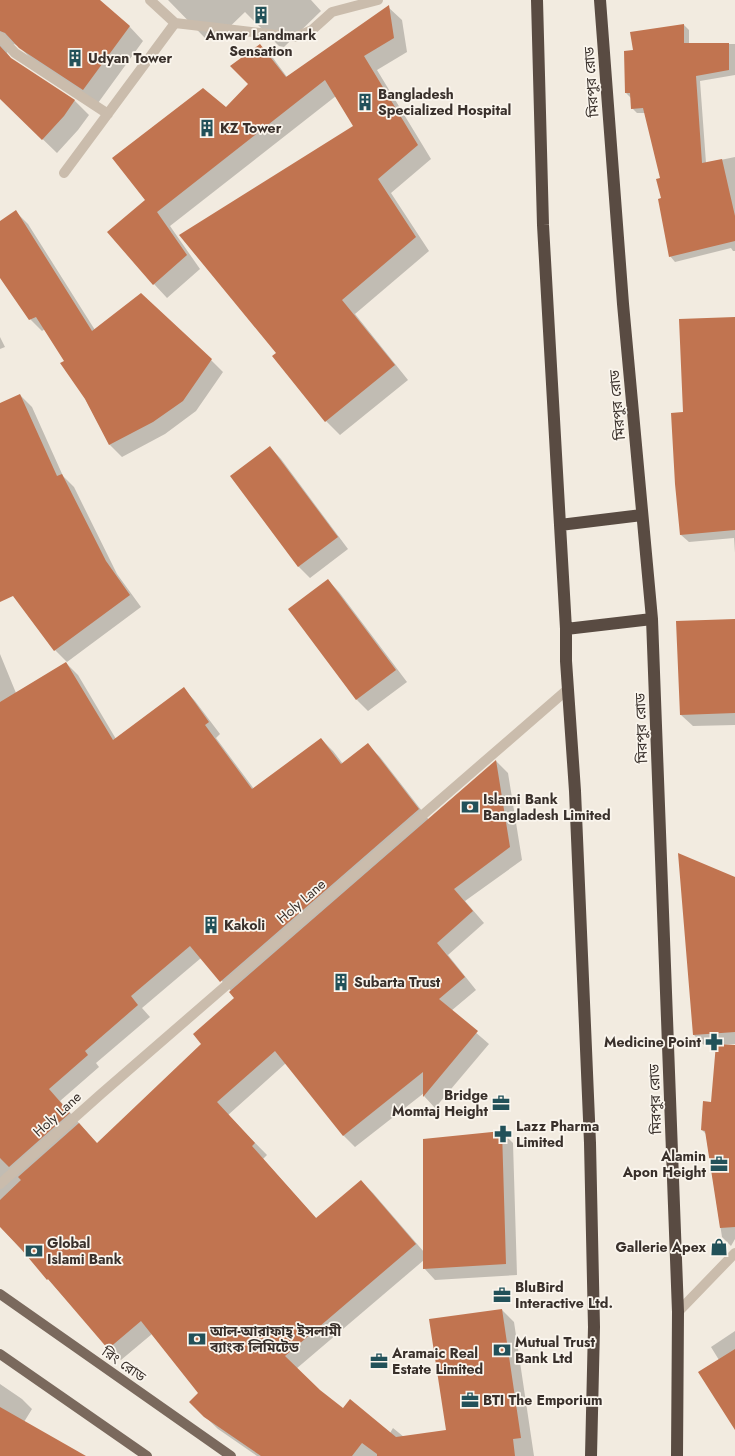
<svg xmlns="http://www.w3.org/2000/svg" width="735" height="1456" font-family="Jost,'Noto Sans Bengali',sans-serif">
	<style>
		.shadow { fill: #0003; fill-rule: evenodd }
		.building { fill: #c17450 }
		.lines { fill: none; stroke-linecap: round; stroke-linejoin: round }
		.minor { stroke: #cabcac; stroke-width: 10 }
		.major { stroke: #7a695d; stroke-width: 10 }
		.highway { stroke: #594b42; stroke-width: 12 }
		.labels { text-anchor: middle; stroke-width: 3.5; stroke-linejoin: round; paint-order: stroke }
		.poi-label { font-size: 14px; font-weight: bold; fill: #39302b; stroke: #faf5ed; text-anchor: start }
		.street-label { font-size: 14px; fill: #39302b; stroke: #faf5ed }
	</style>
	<rect width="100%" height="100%" fill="#f2ebe0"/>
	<path class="shadow" d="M0,0H98L129,26L143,41L98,103L35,62L18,46L14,44L9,47L7,53L12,60L75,101L89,115L78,130L57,153L0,98Z
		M168,0H311L321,11L284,47L279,46L245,12L217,39L205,38Z
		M388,7L402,20L407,52L377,70L431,159L391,193L429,251L355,314L408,380L340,435L326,421L273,356L277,353L355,126L336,96L170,226L200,269L167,298L154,284L109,232L146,200L249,84L260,45L273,58L287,77Z
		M684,25L689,30V44H735V75L700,81L706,163L735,157V251H733L731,248L675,262L670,256L661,179L645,113H637L632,108L631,98L626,93L634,51Z
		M16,212L28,224L95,330L211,360L223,372L196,411L165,434L122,457L110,445L65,361L45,329L42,331L30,319L0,277V222Z
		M735,318V553L734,538L689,542L681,535L684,413Z
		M0,337L5,347L0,349Z
		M20,395L32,407L63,476L74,487L117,574L141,607L67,662L55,650L0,577V405Z
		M270,447L281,459L348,549L310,578L298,566Z
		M328,580L339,592L407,682L368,711L357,700Z
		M735,620V725L693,726L681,715Z
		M0,654L16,693L66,663L78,675L116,739L184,689L195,701L220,734L216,738L254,789L321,739L333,751L343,764L368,745L380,757L429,820L496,761L508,773L522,860L465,901L484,923L448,955L476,990L451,1011L489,1044L435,1108L424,1096V1093L355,1147L343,1135L286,1063L228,1115L267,1155L263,1159L317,1219L361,1181L373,1193L424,1252L502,1132L513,1143L517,1275L435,1280L424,1268V1260L296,1369L319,1391L343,1409L390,1433L393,1428L404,1437L447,1431L502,1310L514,1322L534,1456H257L218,1429L190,1402L199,1393L152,1334L121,1360L0,1226ZM201,958L231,991L236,998L203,1044L97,1144L60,1101L99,1067L96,1063L150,1017L142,1008Z
		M679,855L735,878V1044L705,1046L694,1035Z
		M735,1061V1239L731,1246L722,1237L706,1134L702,1130Z
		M735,1331V1428L719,1360L711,1347Z
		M0,1384L22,1399L32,1409L24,1422L76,1456H0Z"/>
	<path class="building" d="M0,0H100L130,26L83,90L19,48L5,33L0,31Z
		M389,5L394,38L364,56L418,145L378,179L416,237L342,300L395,365L325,422L272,356L276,353L179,235L353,126L325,80L157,212L187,255L153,285L107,232L145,200L112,158L203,88L226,107L248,84L230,66L260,44L286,77Z
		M684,24V43H729V70L696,76L702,163L722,159L735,216V241L669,257L658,199L661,198L656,179L660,178L643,108L631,109L630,93H625L624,51L633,50L630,32Z
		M0,46L11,58L75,100L64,116L42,140L0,99Z
		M16,210L92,331L141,293L212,359L183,401L153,422L109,445L85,399L60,363L64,361L36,317L29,320L0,278V221Z
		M735,317V530L680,535L675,484L671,413L683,412L679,319Z
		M20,394L57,476L62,474L106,561L130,595L54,651L13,596L0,602V403Z
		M270,446L338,537L298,567L230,476Z
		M328,579L396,670L356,700L288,609Z
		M735,619V713L680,715L676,621Z
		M66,662L113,740L184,687L209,722L205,725L252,789L321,738L341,764L368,743L419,809L220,982L190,946L131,996L138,1005L85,1051L88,1055L49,1089L70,1113L9,1167L0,1158V702Z
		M496,760L510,847L454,889L473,911L437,943L465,977L439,999L478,1031L423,1097V1072L343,1136L275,1051L217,1102L255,1143L252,1146L316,1218L361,1180L416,1244L285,1356L320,1390L343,1408L350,1399L396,1437L446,1430L429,1319L502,1309L521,1438L513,1439L515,1456H377V1454L362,1443L352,1456H261L204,1417L189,1402L198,1393L141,1321L108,1349L48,1279L47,1280L22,1250L0,1227V1200L21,1180L18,1177L79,1123L97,1143L201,1044L193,1034L234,998L229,992Z
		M678,853L735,877V1032L693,1035Z
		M716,1044L735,1045V1227L720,1228L705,1131L701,1130L703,1101L711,1102Z
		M502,1131L506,1264L423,1269V1139Z
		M735,1349V1430L698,1372Z
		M0,1407L86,1456H0Z"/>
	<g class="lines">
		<path class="minor" d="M150,0L175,23
			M175,23L295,37L312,30L332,12L378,0
			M0,37L15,53L108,114
			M64,173L175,23
			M0,1184L101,1094L568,689
			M678,1312L735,1253"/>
		<path class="major" d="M0,1294L231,1456
			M0,1354L147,1456"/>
		<path class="highway" d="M537,0L543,225L560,525L566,629V661L575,791L590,1143L594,1327L591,1456
			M600,0L623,304L652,619L678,1312L677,1456
			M560,525L642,515
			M566,629L652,619"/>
	</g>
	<defs>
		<g id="building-bare" transform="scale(1.38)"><path d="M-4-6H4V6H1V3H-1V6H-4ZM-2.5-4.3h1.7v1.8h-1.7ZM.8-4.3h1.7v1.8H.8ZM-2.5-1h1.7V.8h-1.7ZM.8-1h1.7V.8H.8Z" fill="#225159" stroke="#faf5ed" stroke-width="2.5" paint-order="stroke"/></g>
		<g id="bank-bare" transform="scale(1.38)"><path d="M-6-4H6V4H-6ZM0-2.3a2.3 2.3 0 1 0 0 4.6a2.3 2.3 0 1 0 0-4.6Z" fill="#225159" stroke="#faf5ed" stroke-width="2.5" paint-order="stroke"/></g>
		<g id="pharmacy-bare" transform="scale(1.38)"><path d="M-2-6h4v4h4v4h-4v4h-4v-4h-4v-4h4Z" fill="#225159" stroke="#faf5ed" stroke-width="2.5" paint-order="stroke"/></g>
		<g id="office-bare" transform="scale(1.38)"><path d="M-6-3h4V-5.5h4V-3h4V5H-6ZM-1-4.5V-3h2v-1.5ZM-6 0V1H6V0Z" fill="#225159" stroke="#faf5ed" stroke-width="2.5" paint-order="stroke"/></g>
		<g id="shop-bare" transform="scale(1.38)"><path d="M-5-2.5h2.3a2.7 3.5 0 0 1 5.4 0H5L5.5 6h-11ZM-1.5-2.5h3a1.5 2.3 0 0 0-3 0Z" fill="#225159" stroke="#faf5ed" stroke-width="2.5" paint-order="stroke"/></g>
	</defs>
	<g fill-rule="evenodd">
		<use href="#building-bare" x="261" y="15"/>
		<use href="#building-bare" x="75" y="58"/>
		<use href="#building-bare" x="365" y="102"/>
		<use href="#building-bare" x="207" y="128"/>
		<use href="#bank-bare" x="470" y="807"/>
		<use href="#building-bare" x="211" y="925"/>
		<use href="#building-bare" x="341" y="982"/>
		<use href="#pharmacy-bare" x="714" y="1042"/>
		<use href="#office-bare" x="501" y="1103"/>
		<use href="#pharmacy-bare" x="503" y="1134"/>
		<use href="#office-bare" x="719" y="1164"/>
		<use href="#shop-bare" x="719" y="1247"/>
		<use href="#bank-bare" x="34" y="1251"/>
		<use href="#office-bare" x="502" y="1295"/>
		<use href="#bank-bare" x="197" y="1339"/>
		<use href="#bank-bare" x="502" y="1350"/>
		<use href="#office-bare" x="379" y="1361"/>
		<use href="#office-bare" x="470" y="1400"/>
	</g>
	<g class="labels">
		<g class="poi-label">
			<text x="261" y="40" text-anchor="middle">Anwar Landmark<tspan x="261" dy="16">Sensation</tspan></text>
			<text x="88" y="63">Udyan Tower</text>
			<text x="378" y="99">Bangladesh<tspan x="378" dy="16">Specialized Hospital</tspan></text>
			<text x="220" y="133">KZ Tower</text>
			<text x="483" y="804">Islami Bank<tspan x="483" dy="16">Bangladesh Limited</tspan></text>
			<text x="224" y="930">Kakoli</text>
			<text x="354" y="987">Subarta Trust</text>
			<text x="701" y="1047" text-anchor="end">Medicine Point</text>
			<text x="488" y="1100" text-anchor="end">Bridge<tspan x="488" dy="16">Momtaj Height</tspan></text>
			<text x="516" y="1131">Lazz Pharma<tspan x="516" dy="16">Limited</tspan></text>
			<text x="706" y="1161" text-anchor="end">Alamin<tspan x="706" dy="16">Apon Height</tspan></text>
			<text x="47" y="1248">Global<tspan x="47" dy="16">Islami Bank</tspan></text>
			<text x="706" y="1252" text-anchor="end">Gallerie Apex</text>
			<text x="515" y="1292">BluBird<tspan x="515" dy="16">Interactive Ltd.</tspan></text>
			<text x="210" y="1336">আল-আরাফাহ্ ইসলামী<tspan x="210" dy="16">ব্যাংক লিমিটেড</tspan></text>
			<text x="515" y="1347">Mutual Trust<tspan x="515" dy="16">Bank Ltd</tspan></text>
			<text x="392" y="1358">Aramaic Real<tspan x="392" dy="16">Estate Limited</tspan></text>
			<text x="483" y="1405">BTI The Emporium</text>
		</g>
		<g class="street-label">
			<text transform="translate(591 82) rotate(-94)" y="5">মিরপুর রোড</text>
			<text transform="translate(617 405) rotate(-95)" y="5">মিরপুর রোড</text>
			<text transform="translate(641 728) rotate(-92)" y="5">মিরপুর রোড</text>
			<text transform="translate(301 901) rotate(-41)" y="5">Holy Lane</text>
			<text transform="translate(655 1099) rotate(-92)" y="5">মিরপুর রোড</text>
			<text transform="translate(57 1114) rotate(-42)" y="5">Holy Lane</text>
			<text transform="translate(124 1364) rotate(35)" y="5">রিং রোড</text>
		</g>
	</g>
</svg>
